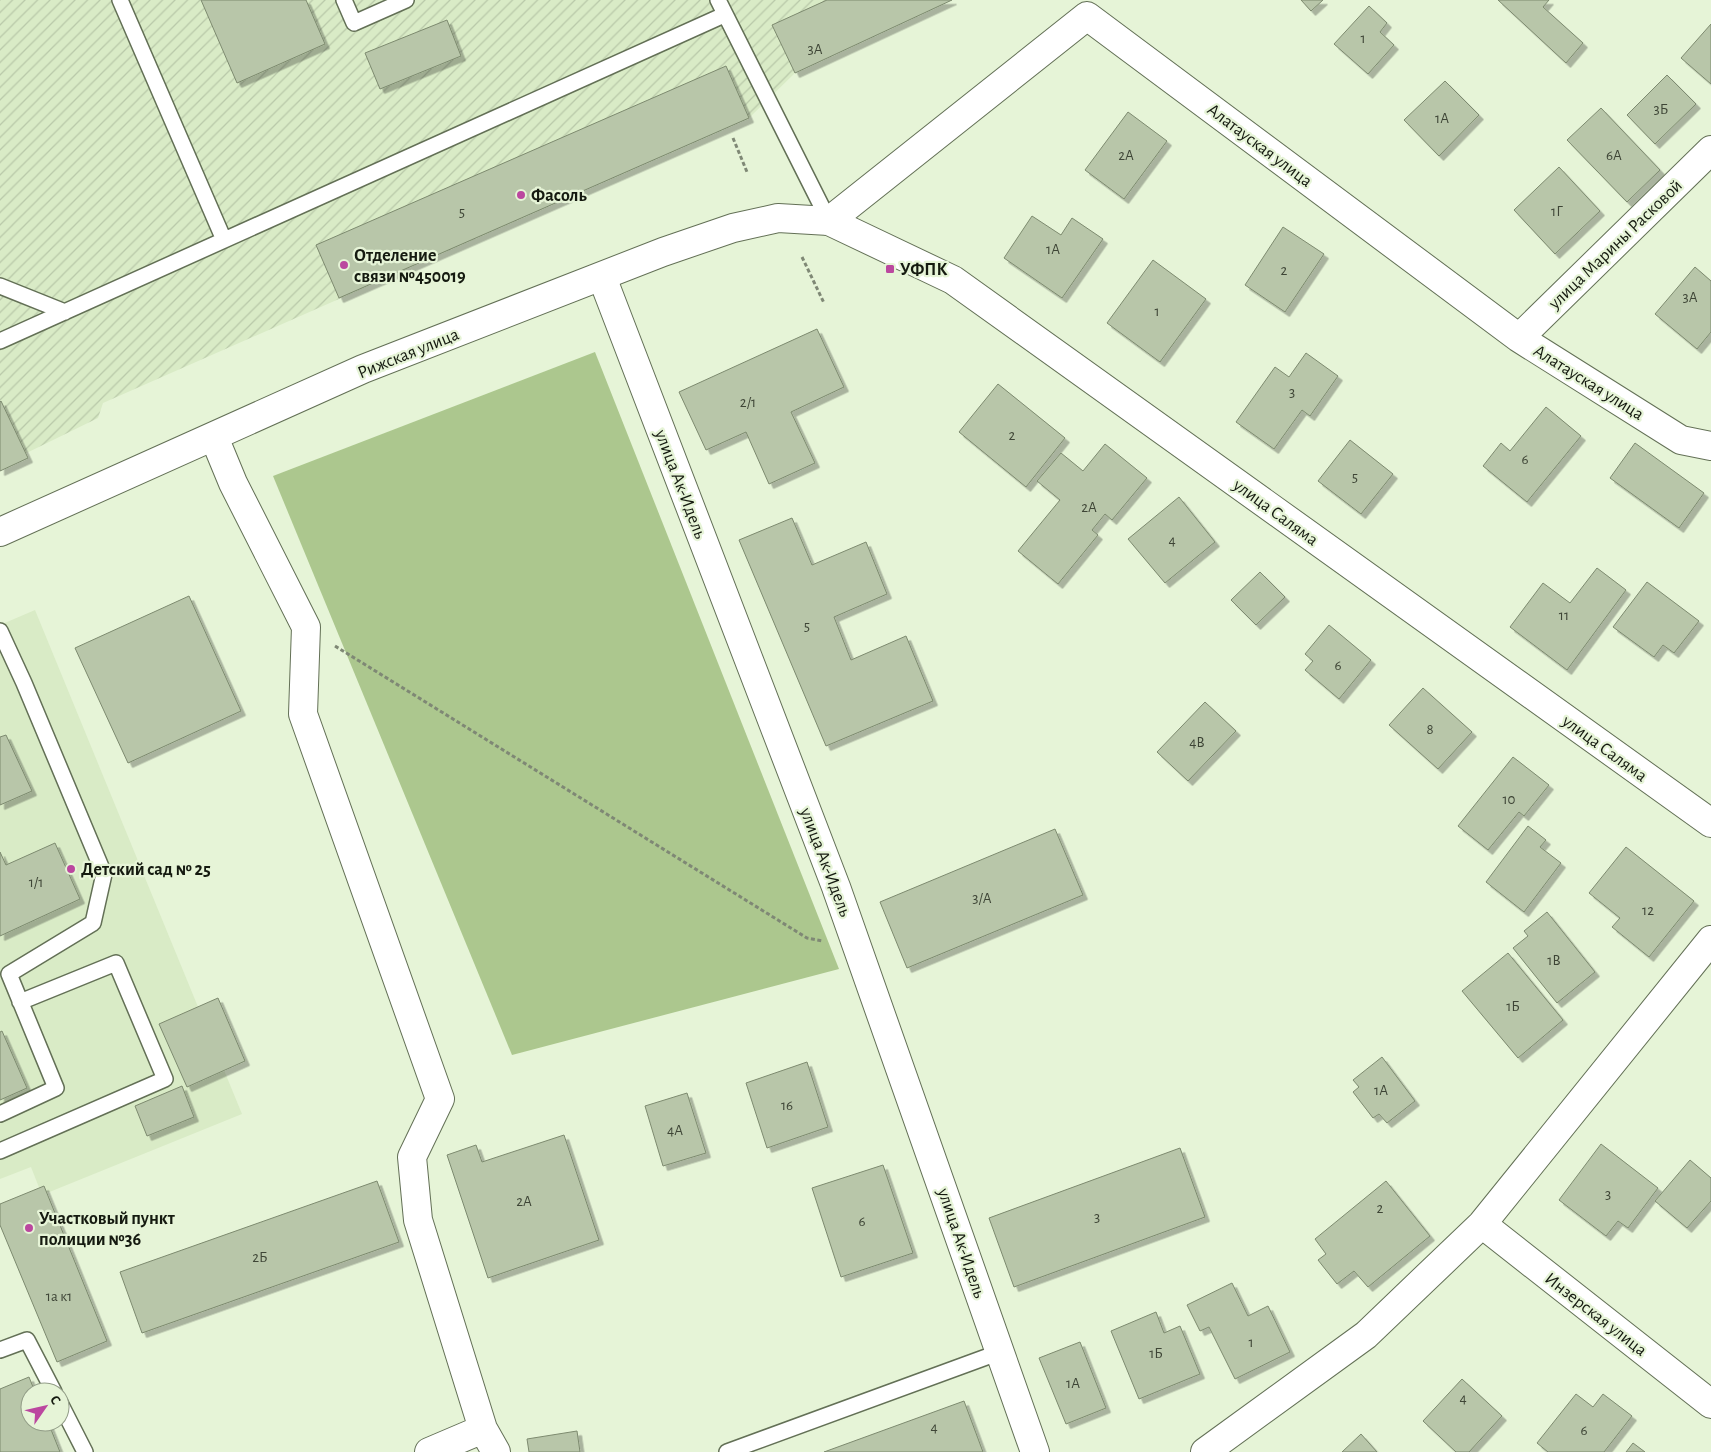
<svg xmlns="http://www.w3.org/2000/svg" width="1711" height="1452" font-family="'Alegreya Sans',sans-serif">
	<style>
		.built { fill: #d9ebc6 }
		.industrial { fill: url(#industrial-furrows) }
		.garden { fill: #acc78e }
		.building { fill: #b8c6a9; stroke: #7d8a6f; filter: url(#shadow) }
		.lines { fill: none; stroke-linecap: round; stroke-linejoin: round }
		.service-casing { stroke: #637056; stroke-width: 18 }
		.minor-casing { stroke: #637056; stroke-width: 30 }
		.tertiary-casing { stroke: #637056; stroke-width: 30 }
		.path { stroke: #7f8875; stroke-width: 3; stroke-dasharray: 4 2.5; stroke-linecap: butt }
		.service { stroke: #fff; stroke-width: 15 }
		.minor { stroke: #fff; stroke-width: 28 }
		.tertiary { stroke: #fff; stroke-width: 28 }
		.poi-dot { fill: #bb479f; stroke: #e6f4d7; stroke-width: 2 }
		.labels { text-anchor: middle; stroke-width: 4.5; stroke-linejoin: round; paint-order: stroke }
		.number-label { font-size: 15px; fill: #3e4536 }
		.street-label { font-size: 18px; fill: #151a10; stroke: #e6f4d7 }
		.poi-label { font-size: 18px; font-weight: bold; fill: #151a10; stroke: #e6f4d7; text-anchor: start }
	</style>
	<defs>
		<pattern id="industrial-furrows" width="10" height="10" patternUnits="userSpaceOnUse" patternTransform="scale(1.25)"><rect width="10" height="10" fill="#d9ebc6"/><path d="M-1 1l2-2M0 10L10 0M9 11l2-2" fill="none" stroke="#b9c9a9"/></pattern>
		<filter id="shadow"><feDropShadow dx="4.5" dy="4.5" stdDeviation="0" flood-color="#0004"/></filter>
	</defs>
	<rect width="100%" height="100%" fill="#e6f4d7"/>
	<path class="built" d="M35,610L242,1114L42,1195L31,1167L0,1179V625Z"/>
	<path class="industrial" d="M0,0H942L795,73L749,118L103,403L98,418L0,466Z"/>
	<path class="garden" d="M595,352L839,969L512,1055L273,476Z"/>
	<path class="building" d="M201,0H306L325,44L237,83Z
		M827,0H952L795,73L772,25Z
		M1301,0H1323L1311,11Z
		M1498,0H1549L1543,7L1583,43L1566,63Z
		M1369,6L1387,23L1380,32L1394,45L1368,74L1334,44Z
		M447,20L461,56L380,89L365,53Z
		M1711,24V84L1681,58Z
		M726,66L749,118L339,298L316,245Z
		M1667,75L1696,104L1655,144L1627,115Z
		M1445,81L1479,115L1439,156L1404,120Z
		M1601,108L1660,170L1627,202L1567,140Z
		M1128,112L1167,141L1124,199L1085,170Z
		M1559,167L1600,211L1555,254L1514,210Z
		M1032,216L1061,235L1072,218L1103,239L1062,298L1004,258Z
		M1283,227L1324,254L1285,312L1245,285Z
		M1153,260L1206,299L1160,362L1107,323Z
		M1695,267L1711,281V332L1697,349L1655,314Z
		M817,329L844,387L791,412L815,463L769,484L746,432L706,450L679,392Z
		M1306,353L1338,376L1310,416L1302,410L1274,449L1236,422L1275,367L1289,377Z
		M998,384L1065,438L1026,487L959,432Z
		M1,401L28,458L0,471V402Z
		M1546,407L1581,436L1527,502L1483,466L1501,443L1510,451Z
		M1350,440L1393,474L1361,514L1318,481Z
		M1635,443L1704,493L1679,528L1610,478Z
		M1105,444L1147,478L1112,520L1105,514L1092,530L1098,535L1058,584L1018,551L1060,500L1037,481L1061,453L1083,471Z
		M1179,497L1215,542L1165,583L1128,539Z
		M792,518L812,565L866,542L887,594L834,617L851,660L906,636L933,701L826,746L739,540Z
		M1597,568L1626,590L1567,670L1510,627L1543,583L1570,603Z
		M1260,572L1285,597L1256,625L1231,600Z
		M1647,582L1699,621L1674,653L1663,645L1654,657L1613,627Z
		M189,596L241,711L128,763L75,648Z
		M1329,625L1371,660L1339,699L1305,670L1313,661L1305,654Z
		M1423,688L1472,732L1438,769L1389,725Z
		M1205,702L1236,731L1188,781L1157,752Z
		M6,735L32,791L0,805V737Z
		M1513,757L1549,785L1524,816L1519,812L1488,850L1458,826Z
		M1528,826L1546,840L1540,847L1561,863L1524,912L1486,882Z
		M1055,829L1083,895L907,968L880,902Z
		M55,843L80,899L0,936V852L6,865Z
		M1626,847L1694,901L1649,957L1612,927L1620,918L1589,893Z
		M1547,912L1595,972L1557,1003L1513,948L1528,936L1524,931Z
		M1508,953L1563,1020L1518,1058L1462,991Z
		M218,998L245,1061L187,1087L159,1024Z
		M2,1031L27,1088L0,1100V1032Z
		M1382,1057L1415,1101L1387,1123L1379,1114L1373,1118L1353,1092L1359,1087L1353,1080Z
		M807,1062L828,1127L767,1148L746,1083Z
		M182,1086L194,1117L147,1136L135,1106Z
		M687,1093L706,1153L663,1166L645,1106Z
		M564,1135L599,1240L488,1278L447,1155L476,1145L482,1162Z
		M1601,1144L1658,1188L1628,1228L1618,1221L1606,1236L1559,1200Z
		M1180,1148L1205,1217L1014,1287L989,1218Z
		M1690,1160L1711,1178V1201L1687,1228L1655,1201Z
		M883,1165L913,1253L841,1277L812,1188Z
		M377,1181L399,1242L142,1333L120,1272Z
		M1386,1181L1430,1236L1368,1287L1354,1271L1337,1284L1318,1260L1326,1254L1315,1239Z
		M44,1186L107,1341L57,1362L0,1225V1204Z
		M1232,1283L1248,1316L1268,1306L1290,1352L1235,1379L1209,1327L1200,1331L1187,1305Z
		M1156,1312L1164,1333L1180,1326L1200,1374L1139,1399L1111,1331Z
		M1080,1342L1106,1408L1066,1424L1039,1358Z
		M29,1377L35,1392H30V1422H48L60,1452H0V1389Z
		M1462,1379L1502,1416L1469,1452H1456L1423,1421Z
		M1576,1394L1593,1407L1603,1394L1632,1416L1604,1452H1548L1537,1443Z
		M964,1401L983,1452H824Z
		M577,1431L580,1452H529L527,1439Z
		M1361,1434L1377,1452H1342Z
		M1633,1443L1645,1452H1626Z"/>
	<g class="lines">
		<g class="service-casing">
			<path id="service" d="M120,0L224,240
				M344,0L354,23L406,0
				M718,0L829,221
				M0,286L65,312
				M0,341L724,15
				M0,631L24,683L104,874L93,923L9,974L56,1088L0,1114
				M0,1151L165,1079L116,963L20,1002
				M0,1350L27,1340L54,1392
				M60,1403L85,1452
				M727,1452L1000,1352"/>
		</g>
		<g class="minor-casing">
			<path id="minor" d="M829,221L1087,16L1519,338L1681,440L1711,446
				M602,277L836,887L1035,1452
				M1519,338L1711,150
				M214,437L233,483L306,627L303,714L440,1099L412,1157L418,1220L483,1429L496,1452
				M1482,1224L1711,1404
				M429,1452L483,1429
				M1205,1452L1366,1335L1482,1224L1711,940"/>
		</g>
		<g class="tertiary-casing">
			<path id="tertiary" d="M0,532L363,369L663,252L733,228L778,218L829,221L953,280L1711,823"/>
		</g>
		<path class="path" d="M733,138L747,172
			M802,257L824,303
			M335,646L807,938L823,941"/>
		<use href="#service" class="service"/>
		<use href="#minor" class="minor"/>
		<use href="#tertiary" class="tertiary"/>
	</g>
	<g class="poi-dot">
		<circle cx="521" cy="195" r="5"/>
		<circle cx="344" cy="265" r="5"/>
		<rect x="885" y="264" width="10" height="10" rx="2.5"/>
		<circle cx="71" cy="869" r="5"/>
		<circle cx="29" cy="1228" r="5"/>
	</g>
	<g class="labels">
		<g class="number-label">
			<text x="1363" y="43">1</text>
			<text x="815" y="54">3А</text>
			<text x="1661" y="114">3Б</text>
			<text x="1442" y="123">1А</text>
			<text x="1126" y="160">2А</text>
			<text x="1614" y="160">6А</text>
			<text x="1557" y="216">1Г</text>
			<text x="462" y="217">5</text>
			<text x="1053" y="254">1А</text>
			<text x="1284" y="275">2</text>
			<text x="1690" y="302">3А</text>
			<text x="1157" y="316">1</text>
			<text x="1292" y="397">3</text>
			<text x="748" y="407">2/1</text>
			<text x="1012" y="440">2</text>
			<text x="1525" y="464">6</text>
			<text x="1355" y="482">5</text>
			<text x="1089" y="512">2А</text>
			<text x="1172" y="545">4</text>
			<text x="1564" y="620">11</text>
			<text x="807" y="631">5</text>
			<text x="1338" y="670">6</text>
			<text x="1430" y="734">8</text>
			<text x="1197" y="747">4В</text>
			<text x="1509" y="804">10</text>
			<text x="36" y="887">1/1</text>
			<text x="982" y="903">3/А</text>
			<text x="1648" y="915">12</text>
			<text x="1554" y="965">1В</text>
			<text x="1513" y="1011">1Б</text>
			<text x="1381" y="1095">1А</text>
			<text x="787" y="1110">16</text>
			<text x="675" y="1135">4А</text>
			<text x="1608" y="1199">3</text>
			<text x="524" y="1206">2А</text>
			<text x="1380" y="1213">2</text>
			<text x="1097" y="1222">3</text>
			<text x="862" y="1226">6</text>
			<text x="260" y="1262">2Б</text>
			<text x="59" y="1301">1а к1</text>
			<text x="1251" y="1347">1</text>
			<text x="1156" y="1358">1Б</text>
			<text x="1073" y="1388">1А</text>
			<text x="1463" y="1403">4</text>
			<text x="934" y="1432">4</text>
			<text x="1584" y="1435">6</text>
		</g>
		<g class="street-label">
			<text transform="translate(1260 145) rotate(37)" y="6">Алатауская улица</text>
			<text transform="translate(1615 244) rotate(-44)" y="6">улица Марины Расковой</text>
			<text transform="translate(408 353) rotate(-22)" y="6">Рижская улица</text>
			<text transform="translate(1589 382) rotate(32)" y="6">Алатауская улица</text>
			<text transform="translate(681 484) rotate(69)" y="6">улица Ак-Идель</text>
			<text transform="translate(1276 512) rotate(36)" y="6">улица Саляма</text>
			<text transform="translate(1605 748) rotate(36)" y="6">улица Саляма</text>
			<text transform="translate(826 862) rotate(69)" y="6">улица Ак-Идель</text>
			<text transform="translate(962 1243) rotate(71)" y="6">улица Ак-Идель</text>
			<text transform="translate(1596 1314) rotate(38)" y="6">Инзерская улица</text>
		</g>
		<g class="poi-label">
			<text x="531" y="201">Фасоль</text>
			<text x="354" y="261">Отделение<tspan x="354" dy="21">связи №450019</tspan></text>
			<text x="900" y="275">УФПК</text>
			<text x="81" y="875">Детский сад № 25</text>
			<text x="39" y="1224">Участковый пункт<tspan x="39" dy="21">полиции №36</tspan></text>
		</g>
	</g>
	<g transform="translate(45 1407) rotate(56)"><circle r="24" fill="#e6f4d7" stroke="#929d87"/>
	<path d="M0-4L9 19L0 12L-9 19Z" fill="#bb479f"/>
	<text y="-8" font-size="14" font-weight="bold" text-anchor="middle" fill="#151a10">С</text>
	</g>
</svg>
